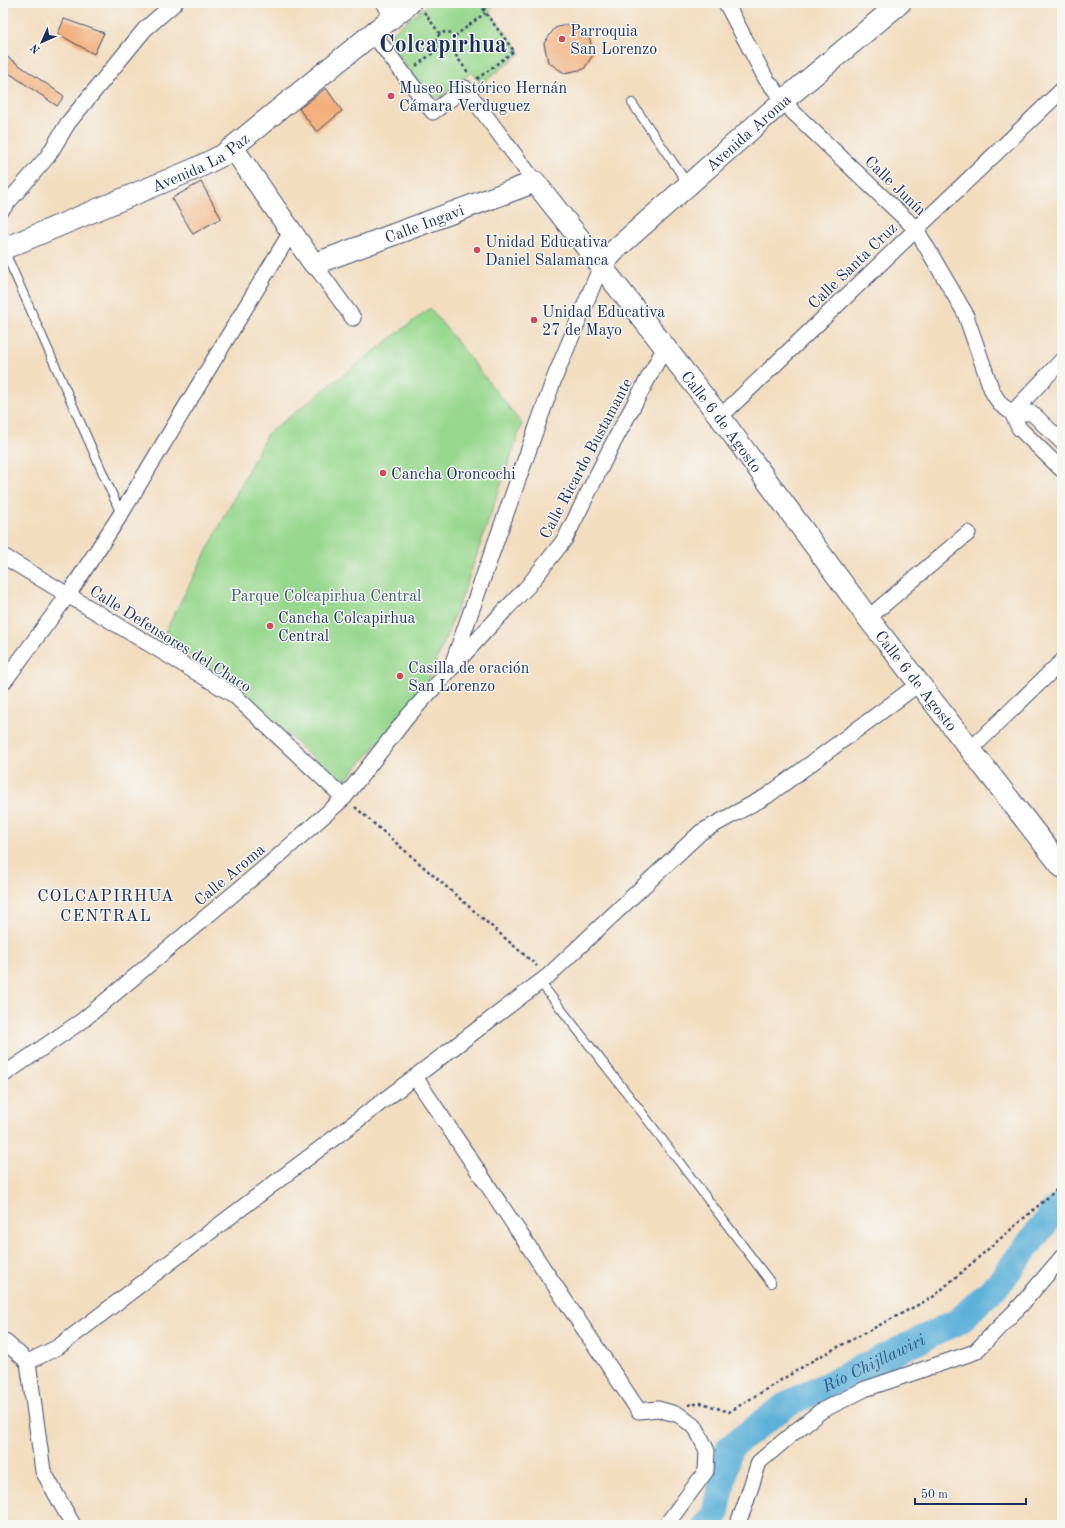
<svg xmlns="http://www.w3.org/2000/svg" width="1065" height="1528" font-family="'Old Standard TT',serif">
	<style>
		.green { fill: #98d88e; stroke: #5a8476 }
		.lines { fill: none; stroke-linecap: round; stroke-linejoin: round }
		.river { stroke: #5db1d9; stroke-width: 27 }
		.building { fill: #f3ae79 }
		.lane-casing { stroke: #3b496d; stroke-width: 10 }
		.street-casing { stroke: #3b496d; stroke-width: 17 }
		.secondary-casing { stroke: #3b496d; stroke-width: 23 }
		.path { stroke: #3b496d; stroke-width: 2.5; stroke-dasharray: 3 3; stroke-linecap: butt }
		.lane { stroke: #fff; stroke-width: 8 }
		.street { stroke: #fff; stroke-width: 15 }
		.secondary { stroke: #fff; stroke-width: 21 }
		.poi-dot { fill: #d1495b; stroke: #f6f6f2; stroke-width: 1.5 }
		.labels { text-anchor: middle; stroke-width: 3; stroke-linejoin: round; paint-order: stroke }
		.poi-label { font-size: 16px; fill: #1b2f5e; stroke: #f6f6f2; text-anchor: start }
		.street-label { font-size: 16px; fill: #1b2f5e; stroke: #f6f6f2 }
		.park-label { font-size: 16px; fill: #3a596a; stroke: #f6f6f2 }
		.neighbourhood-label { font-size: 17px; letter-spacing: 1px; fill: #1b2f5e; stroke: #f6f6f2 }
		.water-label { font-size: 17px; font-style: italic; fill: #2f5683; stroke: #f6f6f2 }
		.town-label { font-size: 24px; font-weight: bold; fill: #1b2f5e; stroke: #f6f6f2 }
	</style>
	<rect width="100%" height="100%" fill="#f6f6f2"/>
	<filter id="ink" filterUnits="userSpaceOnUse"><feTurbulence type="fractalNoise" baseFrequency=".025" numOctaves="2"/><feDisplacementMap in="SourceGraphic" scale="8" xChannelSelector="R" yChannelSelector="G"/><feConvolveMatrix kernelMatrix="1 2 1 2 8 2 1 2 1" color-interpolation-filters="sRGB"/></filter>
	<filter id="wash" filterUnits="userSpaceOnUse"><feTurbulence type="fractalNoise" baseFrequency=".012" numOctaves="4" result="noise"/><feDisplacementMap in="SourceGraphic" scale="16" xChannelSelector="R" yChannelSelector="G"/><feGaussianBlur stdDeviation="0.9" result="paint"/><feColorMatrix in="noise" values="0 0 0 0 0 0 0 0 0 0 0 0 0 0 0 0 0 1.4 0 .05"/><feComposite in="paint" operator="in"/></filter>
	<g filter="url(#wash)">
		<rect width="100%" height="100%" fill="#f3ddbf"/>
		<path class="green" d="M430,3H497L489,10L521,53L481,84L472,72L440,97H434L428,94L391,46L390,39L392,33Z
			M430,308L522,424L463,594L424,691L347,778L334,779L240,688L162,638L267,434Z"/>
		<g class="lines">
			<path class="river" id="s1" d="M707,1525L716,1514L729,1448L786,1405L959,1321L1000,1282L1054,1211L1062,1205"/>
		</g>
		<g id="blocks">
			<path class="building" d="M64,19L104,33L94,54L58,34Z
				M573,23L588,34L594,53L584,69L564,73L548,62L544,43L555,28Z
				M3,54L64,96L57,106L3,69Z
				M326,88L342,111L317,132L299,109Z
				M201,182L221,218L193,234L172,198Z"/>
		</g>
	</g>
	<g filter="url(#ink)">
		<use href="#blocks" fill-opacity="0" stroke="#3b496d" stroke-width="1"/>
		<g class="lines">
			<g class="lane-casing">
				<path id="lane" d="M632,103L688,184
					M4,250L121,514
					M540,982L640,1110L771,1283"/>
			</g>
			<g class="street-casing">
				<path id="street" d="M384,3L393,18
					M726,3L766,79L793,112L916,229L965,313L992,391L1000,404L1012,413L1019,428L1062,470
					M373,34L433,112L465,88L535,182
					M3,208L48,156L68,123L145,29L175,3
					M314,264L353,318
					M1012,413L1062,360
					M1012,413H1032L1062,442
					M720,417L1062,90
					M3,556L234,695L344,798
					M868,618L968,533
					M453,662L554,379L601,266
					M3,683L68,595L121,514L291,232
					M971,749L1062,661
					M3,1075L83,1020L275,859L344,798L408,716L489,627L528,586L565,539L611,447L665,347
					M415,1077L639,1411L658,1409L679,1415L696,1428L707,1451L706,1471L666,1525
					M3,1340L28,1362L43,1471L73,1525
					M28,1362L58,1347L548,976L701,832L767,796L920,683
					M737,1525L744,1508L759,1462L792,1434L821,1411L865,1389L975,1352L1021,1305L1062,1257"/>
			</g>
			<g class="secondary-casing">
				<g id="secondary">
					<path id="s2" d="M233,148L314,264L535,182L720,417L868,618L1062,867"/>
					<path id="s3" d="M3,249L197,168L223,155L410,3"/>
					<path id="s4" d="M601,266L617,248L783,101L900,3"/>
				</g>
			</g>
			<path class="path" d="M483,10L492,3
				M424,12L440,34
				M436 42a10 10 0 1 1 20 0a10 10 0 1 1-20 0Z
				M455,36L485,13
				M452,50L469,74
				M416,66L439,48
				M477,79L514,51L478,3
				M355,807L537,966
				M688,1405L702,1403L729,1412L817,1358L933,1297L1062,1185"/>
			<use href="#lane" class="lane"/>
			<use href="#street" class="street"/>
			<use href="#secondary" class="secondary"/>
		</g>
	</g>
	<g class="poi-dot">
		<circle cx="562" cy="39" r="4"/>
		<circle cx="391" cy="96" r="4"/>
		<circle cx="477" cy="250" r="4"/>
		<circle cx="534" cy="320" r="4"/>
		<circle cx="383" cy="473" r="4"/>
		<circle cx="270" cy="626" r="4"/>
		<circle cx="400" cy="676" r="4"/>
	</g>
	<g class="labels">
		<g class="poi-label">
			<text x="570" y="36">Parroquia<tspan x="570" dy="18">San Lorenzo</tspan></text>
			<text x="399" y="93">Museo Histórico Hernán<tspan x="399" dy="18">Cámara Verduguez</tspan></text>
			<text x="485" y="247">Unidad Educativa<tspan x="485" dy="18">Daniel Salamanca</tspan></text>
			<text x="542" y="317">Unidad Educativa<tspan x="542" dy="18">27 de Mayo</tspan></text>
			<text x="391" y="479">Cancha Oroncochi</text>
			<text x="278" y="623">Cancha Colcapirhua<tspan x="278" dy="18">Central</tspan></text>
			<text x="408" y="673">Casilla de oración<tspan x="408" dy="18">San Lorenzo</tspan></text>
		</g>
		<g class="street-label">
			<text dy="6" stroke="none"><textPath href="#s4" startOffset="199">Avenida Aroma</textPath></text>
			<text dy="6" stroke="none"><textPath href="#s3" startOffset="216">Avenida La Paz</textPath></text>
			<text transform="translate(896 185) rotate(44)" y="6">Calle Junín</text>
			<text dy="6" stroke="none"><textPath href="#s2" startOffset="259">Calle Ingavi</textPath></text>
			<text transform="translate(852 265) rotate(-44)" y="6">Calle Santa Cruz</text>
			<text dy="6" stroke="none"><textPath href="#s2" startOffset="681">Calle 6 de Agosto</textPath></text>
			<text transform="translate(585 458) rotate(-62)" y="6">Calle Ricardo Bustamante</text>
			<text transform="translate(171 638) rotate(32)" y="6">Calle Defensores del Chaco</text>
			<text dy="6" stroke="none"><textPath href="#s2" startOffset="1005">Calle 6 de Agosto</textPath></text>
			<text transform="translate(229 874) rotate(-40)" y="6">Calle Aroma</text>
		</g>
		<g class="park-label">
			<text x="326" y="601">Parque Colcapirhua Central</text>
		</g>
		<g class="neighbourhood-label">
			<text x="106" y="901">COLCAPIRHUA<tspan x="106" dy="20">CENTRAL</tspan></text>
		</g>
		<g class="water-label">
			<text dy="6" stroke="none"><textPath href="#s1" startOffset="250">Río Chijllawiri</textPath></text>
		</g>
		<g class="town-label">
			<text x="443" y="52">Colcapirhua</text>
		</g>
	</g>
	<rect width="1065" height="1528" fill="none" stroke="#f6f6f2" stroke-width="16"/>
	<g transform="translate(42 42) rotate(225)" stroke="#f6f6f2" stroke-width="3" paint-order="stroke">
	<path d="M0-3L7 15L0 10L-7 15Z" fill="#1b2f5e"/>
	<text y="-6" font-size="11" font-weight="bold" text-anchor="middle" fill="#1b2f5e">N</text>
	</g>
	<path d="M915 1498v6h111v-6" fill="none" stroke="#1b2f5e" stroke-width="2"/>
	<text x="921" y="1498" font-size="12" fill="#1b2f5e" stroke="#f6f6f2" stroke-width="3" paint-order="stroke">50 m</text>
</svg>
